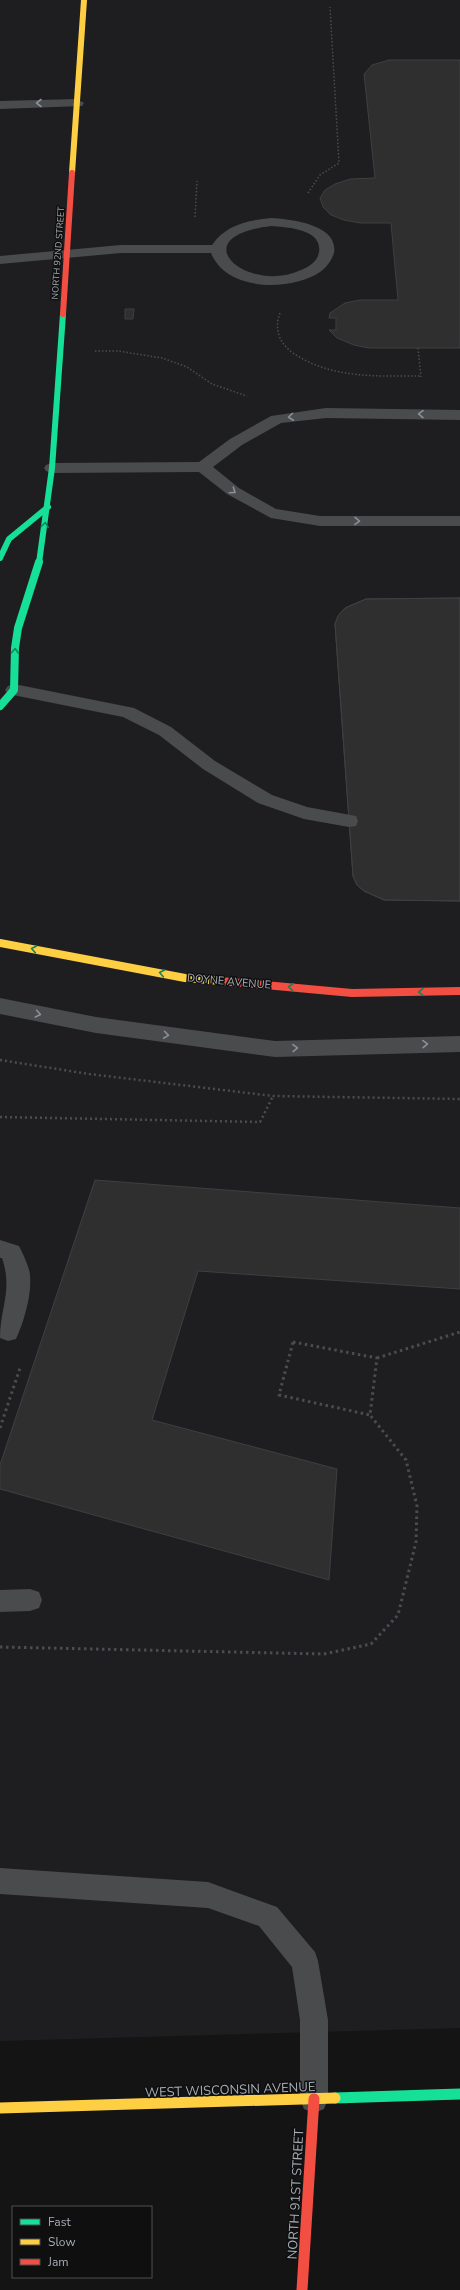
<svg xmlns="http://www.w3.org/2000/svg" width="460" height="2290" font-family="'Nunito Sans',sans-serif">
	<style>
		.built { fill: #1e1e20 }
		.building { fill: #2f2f30; stroke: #3d3f41 }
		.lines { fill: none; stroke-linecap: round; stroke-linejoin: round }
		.path-far2 { stroke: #4a4c4f; stroke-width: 1.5; stroke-dasharray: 1.5 2; stroke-linecap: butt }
		.path-far1 { stroke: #4a4c4f; stroke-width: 2.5; stroke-dasharray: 2 3; stroke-linecap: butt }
		.path { stroke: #4a4c4f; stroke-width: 3; stroke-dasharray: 2.5 3.5; stroke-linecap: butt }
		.lane { fill: #494b4d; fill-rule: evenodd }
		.street { fill: #494b4d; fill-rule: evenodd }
		.fast-far2 { stroke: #16e098; stroke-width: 6 }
		.fast-far1 { stroke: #16e098; stroke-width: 8 }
		.fast { stroke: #16e098; stroke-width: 11 }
		.slow-far2 { stroke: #ffcf43; stroke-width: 6 }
		.slow-far1 { stroke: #ffcf43; stroke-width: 8 }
		.slow { stroke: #ffcf43; stroke-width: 11 }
		.jam-far2 { stroke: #f24e42; stroke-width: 6 }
		.jam-far1 { stroke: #f24e42; stroke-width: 8 }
		.jam { stroke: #f24e42; stroke-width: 11 }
		.oneway { stroke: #8a9096 }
		.oneway2 { stroke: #13825b }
		.labels { text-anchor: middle; stroke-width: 3; stroke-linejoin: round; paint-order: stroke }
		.far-street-label { font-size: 9px; fill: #a6adb5; stroke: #0f0f10 }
		.street-label { font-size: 11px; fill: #a6adb5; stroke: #0f0f10 }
		.near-street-label { font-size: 13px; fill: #a6adb5; stroke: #0f0f10 }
	</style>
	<rect width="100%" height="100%" fill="#141415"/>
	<path class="built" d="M0,0H460V2028L0,2041Z"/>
	<path class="building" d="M389,60H460V348H369L354,345L337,338L329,330H336V318H329L330,313L345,303L360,300H398L391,223H360L344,220L331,215L323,207L320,198L325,190L335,184L350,179L375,178L364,74L372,65Z
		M125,309H134L133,319H125Z
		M460,598V901L384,900L364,891L357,885L353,876L335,624L338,616L345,608L366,599Z
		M460,598V901L384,900L364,891L357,885L353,876L335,624L338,616L345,608L366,599Z
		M95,1180L460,1208V1289L198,1271L152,1420L337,1469L329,1580L0,1489V1465Z"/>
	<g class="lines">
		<path class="path-far2" d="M308,193L320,175L339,163L330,7
			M195,217L197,181
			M280,313C274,329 279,343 293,353C331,379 377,376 421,376
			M418,348L421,377
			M95,351H118L162,358L187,367L212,384L247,396"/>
		<path class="path-far1" d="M0,1060L89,1074L273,1096L460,1099
			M0,1117L260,1122L273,1096"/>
		<path class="path" d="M293,1342L377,1358L370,1415L279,1395Z
			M377,1358L460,1332
			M0,1428L20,1368
			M0,1647L324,1654L371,1644L398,1615L416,1542L417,1506L406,1460L370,1415"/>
		<path class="lane" d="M77,99L84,103L82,106L0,109V101Z
			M271,218C289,219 339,224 334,253C332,260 326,268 320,272C290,292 226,291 211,253H121L0,264V256L121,245H212C225,225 249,220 271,218ZM271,226C286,227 323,229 319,252C318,261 309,267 301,270C248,295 180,237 271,226Z
			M326,408L460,410V420L326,418L281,423L242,445L213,467L239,488L276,509L320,516H460V526H320L271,518L227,494L199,472L52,473L46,471L44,468L46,465L52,463L199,462L230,439L271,416Z
			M14,684L134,708L171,727L215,761L272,795L307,807L356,816L358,821L356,826L349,827L304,819L258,803L203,769L159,735L123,717L8,694L5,690L8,686Z
			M0,1240L19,1246C23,1254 29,1266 30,1275C32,1294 24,1322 16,1339L8,1341L0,1338C0,1307 13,1291 2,1258H0Z
			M30,1589L39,1592L42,1600L39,1608L30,1611L0,1612V1590Z
			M0,1868L208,1882L277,1907L315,1952L318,1961L328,2020V2099L324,2109L314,2113L304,2109L300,2099V2020L292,1967L259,1926L208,1908L0,1894Z"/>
		<path class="street" d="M0,998L96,1017L275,1041L460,1036V1052L275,1057L96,1033L0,1014Z"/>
		<path class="fast-far2" d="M0,558L9,539L48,507
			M39,563L52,468L63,314"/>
		<path class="fast-far1" d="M0,706L14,690L15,648L18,628L39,562"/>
		<path class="fast" d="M335,2098L460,2094"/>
		<path class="slow-far2" d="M72,173L84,0"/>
		<path class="slow-far1" d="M0,943L185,978L220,981"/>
		<path class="slow" d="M0,2108L335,2098"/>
		<path class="jam-far2" d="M63,314L72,173"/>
		<path class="jam-far1" d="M220,981L352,993L460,991"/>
		<path class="jam" d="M302,2290L314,2099"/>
	</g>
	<defs><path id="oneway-chevron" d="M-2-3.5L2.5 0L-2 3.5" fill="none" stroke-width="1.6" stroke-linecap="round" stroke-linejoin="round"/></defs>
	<g class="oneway">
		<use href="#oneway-chevron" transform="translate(39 103) rotate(180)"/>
		<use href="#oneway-chevron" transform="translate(421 414) rotate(-179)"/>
		<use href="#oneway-chevron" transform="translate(291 417) rotate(173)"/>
		<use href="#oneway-chevron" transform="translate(233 491) rotate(34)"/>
		<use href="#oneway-chevron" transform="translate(357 521) rotate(1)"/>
		<use href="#oneway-chevron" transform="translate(38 1014) rotate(11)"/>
		<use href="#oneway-chevron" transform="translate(166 1035) rotate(8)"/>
		<use href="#oneway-chevron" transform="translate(425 1044) rotate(-2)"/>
		<use href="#oneway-chevron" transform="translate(295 1048) rotate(-2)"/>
	</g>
	<g class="oneway2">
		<use href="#oneway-chevron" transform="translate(45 525) rotate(-82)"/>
		<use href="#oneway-chevron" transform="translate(15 651) rotate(-87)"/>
		<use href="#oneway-chevron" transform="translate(34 949) rotate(-169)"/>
		<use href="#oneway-chevron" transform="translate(162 973) rotate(-169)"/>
		<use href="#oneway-chevron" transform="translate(291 987) rotate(-175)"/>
		<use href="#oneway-chevron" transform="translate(421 992) rotate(179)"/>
	</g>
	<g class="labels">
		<g class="far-street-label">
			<text transform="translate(58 253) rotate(-86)" y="3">NORTH 92ND STREET</text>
		</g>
		<g class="street-label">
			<text transform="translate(229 981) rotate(5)" y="4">DOYNE AVENUE</text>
		</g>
		<g class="near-street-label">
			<text transform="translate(230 2089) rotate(-2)" y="5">WEST WISCONSIN AVENUE</text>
			<text transform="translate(295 2194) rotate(-87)" y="5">NORTH 91ST STREET</text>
		</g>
	</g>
	<rect x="12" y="2206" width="140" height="72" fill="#0f0f10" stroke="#4b4e52"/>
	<rect x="20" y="2219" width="20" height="6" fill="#16e098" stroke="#4b4e52"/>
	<text x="48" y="2226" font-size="12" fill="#a6adb5">Fast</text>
	<rect x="20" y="2239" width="20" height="6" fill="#ffcf43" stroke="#4b4e52"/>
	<text x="48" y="2246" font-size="12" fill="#a6adb5">Slow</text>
	<rect x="20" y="2259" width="20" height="6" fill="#f24e42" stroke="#4b4e52"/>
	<text x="48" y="2266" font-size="12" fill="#a6adb5">Jam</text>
</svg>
